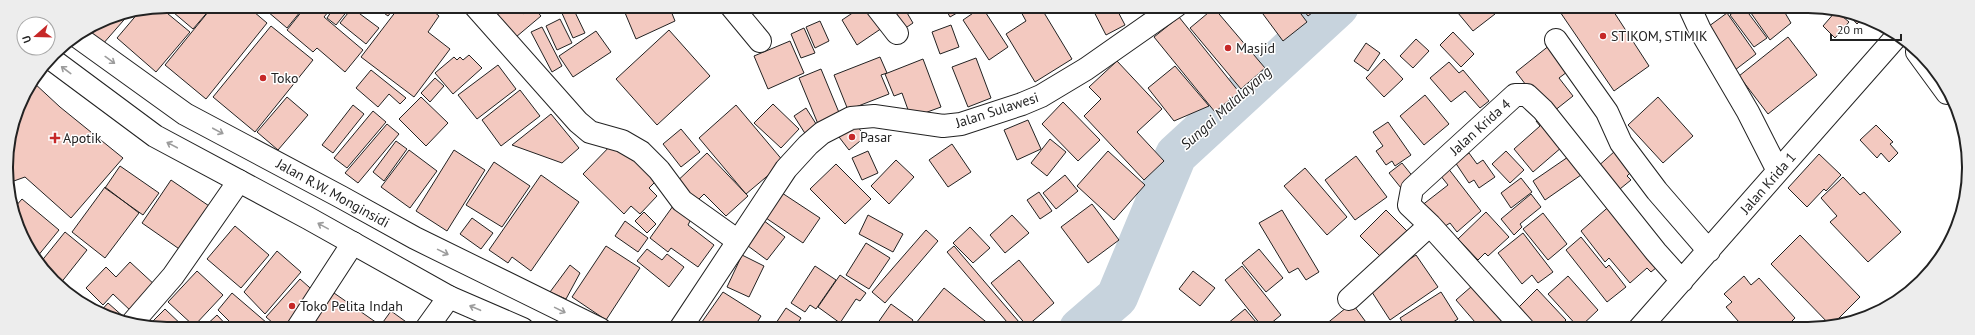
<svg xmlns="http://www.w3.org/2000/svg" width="1975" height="335" font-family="'PT Sans',sans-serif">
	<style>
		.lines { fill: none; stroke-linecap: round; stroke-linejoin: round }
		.river { stroke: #c7d3dd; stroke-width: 42 }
		.building { fill: #f3c9c0; stroke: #222 }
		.minor-casing { stroke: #222; stroke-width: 24 }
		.highway-casing { stroke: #222; stroke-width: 24 }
		.minor { stroke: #fff; stroke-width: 22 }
		.highway { stroke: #fff; stroke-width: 22 }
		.oneway { stroke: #9c9c9c }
		.poi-dot { fill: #c62828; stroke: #fff; stroke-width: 1.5 }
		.labels { text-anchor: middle; stroke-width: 3; stroke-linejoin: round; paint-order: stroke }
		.poi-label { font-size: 14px; fill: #222; stroke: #fff; text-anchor: start }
		.street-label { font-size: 14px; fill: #222; stroke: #fff }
		.water-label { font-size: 15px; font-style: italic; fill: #222; stroke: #fff }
		.rim { fill: none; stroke: #222; stroke-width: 2 }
	</style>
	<rect width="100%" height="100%" fill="#fff"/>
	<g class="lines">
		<path class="river" d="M1080,329L1117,297L1176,155L1338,6"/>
	</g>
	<path class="building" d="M208,6L211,8L193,29L167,7Z
		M213,6H247L267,23L206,99L165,65Z
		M261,6H305L287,28Z
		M333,6L324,17L363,50L345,72L317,48L313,52L287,30L306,6Z
		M335,6H343L348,10L336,25L327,18Z
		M374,6H396L388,16Z
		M400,6H427L439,16L428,32L450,49L414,97L361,57Z
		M490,6H516L523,14L532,6L541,16L516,37Z
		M572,6L585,33L573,38L561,11Z
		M626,6H669L675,21L636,39L623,8Z
		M671,6H691L674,13Z
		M863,6H872L885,26L857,45L842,20Z
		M891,6H903L913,23L898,33L884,10Z
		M944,6H969L950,17Z
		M1027,6H1036L1040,13L1043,11L1072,59L1035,82L1006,34L1026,21L1020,10Z
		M1091,6H1115L1125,25L1106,35Z
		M1265,6H1295L1307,22L1283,41L1260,10Z
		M1300,6H1321L1308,16Z
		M1488,6L1495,14L1473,31L1453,7Z
		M1556,6H1610L1649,66L1614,91Z
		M1741,6H1743L1767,38L1754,47L1730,15Z
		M1746,6H1781L1791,23L1770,40Z
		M165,7L162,9L190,32L156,72L117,38L139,12Z
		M982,7L1008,47L989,60L963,20Z
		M352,8L379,28L366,44L340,23Z
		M1214,8L1265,68L1241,89L1190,28Z
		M1836,11L1849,22L1835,38L1823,26Z
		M130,13L102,45L82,34L106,18Z
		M1727,13L1756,54L1735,70L1705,29Z
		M1849,15L1863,18L1857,24Z
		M1179,17L1239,92L1215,112L1154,37Z
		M560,19L572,43L557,50L546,26Z
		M820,21L829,41L815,48L806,27Z
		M951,25L959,47L940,54L932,32Z
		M271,26L313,60L255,132L213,97Z
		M542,27L562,66L552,72L531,32Z
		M804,28L815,53L801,58L791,34Z
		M669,30L710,76L657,125L616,79Z
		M596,31L611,52L573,77L559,56Z
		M1453,32L1474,54L1461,67L1440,45Z
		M1788,37L1817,75L1768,114L1739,76Z
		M1416,39L1429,51L1413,68L1400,56Z
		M790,41L804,73L768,89L754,56Z
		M1555,41L1575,66L1559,78L1573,96L1549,115L1516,72Z
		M1366,43L1380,53L1368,71L1354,61Z
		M469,55L482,68L453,94L435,73L454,57L457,60L460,57L463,60Z
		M880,57L887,73L881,75L889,94L848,110L834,75Z
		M976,58L991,98L968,107L952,67Z
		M923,59L941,107L911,118L902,93L894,96L885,74Z
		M1384,59L1403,79L1384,97L1366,78Z
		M1117,61L1162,109L1137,132L1164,161L1144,180L1084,116L1101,99L1089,87Z
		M1449,62L1459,73L1463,70L1489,101L1480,108L1465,91L1451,102L1430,78Z
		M498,65L516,89L477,119L458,95Z
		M1175,66L1209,106L1174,121L1148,88Z
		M821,69L840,115L818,124L799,78Z
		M371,70L406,98L400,104L389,94L378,107L356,88Z
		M435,78L444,86L430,102L421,93Z
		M33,82L60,107L123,158L71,218L25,177L11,182L9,180L6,157L23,96Z
		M520,90L540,116L501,146L482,120Z
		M1425,95L1449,124L1424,145L1400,116Z
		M287,97L308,115L278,150L257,132Z
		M421,97L448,123L426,146L399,119Z
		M1658,97L1693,136L1663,163L1628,125Z
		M1063,102L1100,140L1078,161L1042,124Z
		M773,104L799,129L781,148L754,123Z
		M353,105L364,114L333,153L322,145Z
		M736,105L784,162L746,194L699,138Z
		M806,108L818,127L806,135L794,116Z
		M373,111L386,122L347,168L334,158Z
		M551,114L579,148L562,163L512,145Z
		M1544,114L1562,147L1533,172L1514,149L1540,126L1536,121Z
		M1028,120L1041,149L1017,160L1004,130Z
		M1388,122L1411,155L1395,166L1392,161L1386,165L1376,151L1383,146L1373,132Z
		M387,124L399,134L358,183L345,173Z
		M856,124L865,137L849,150L839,137Z
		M1876,125L1893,142L1890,144L1898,153L1889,162L1881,153L1877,158L1860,140Z
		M681,129L700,152L681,167L663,144Z
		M1050,139L1066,152L1047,176L1031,163Z
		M396,141L407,149L384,181L373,172Z
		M615,141L656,181L649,188L657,196L640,214L631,206L624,214L583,174Z
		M952,144L971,172L948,187L929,160Z
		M409,150L437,171L410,208L381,187Z
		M454,150L485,170L447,231L416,211Z
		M868,151L878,173L862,180L852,158Z
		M1108,151L1145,185L1114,220L1077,186Z
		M1506,151L1524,170L1510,183L1492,164Z
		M1615,151L1632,171L1627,176L1631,180L1615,193L1595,169Z
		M707,153L748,196L726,216L704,194L692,206L672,186Z
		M1469,153L1477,164L1483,160L1495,177L1479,188L1474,180L1469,183L1455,162Z
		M1819,154L1841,175L1826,191L1824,189L1807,207L1788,188Z
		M1356,156L1387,197L1355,220L1325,180Z
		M1568,157L1581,175L1545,200L1533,181Z
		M896,160L914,177L889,204L871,186Z
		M494,162L530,186L502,227L466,205Z
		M1402,163L1414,178L1401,188L1389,173Z
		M1444,163L1481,211L1457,232L1450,223L1439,230L1421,206L1448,185L1436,170Z
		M836,164L871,199L845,224L810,189Z
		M120,166L159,193L143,215L105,188Z
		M1305,168L1347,217L1327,235L1284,186Z
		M541,175L579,202L531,271L512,257L508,263L489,250Z
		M1065,175L1078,191L1056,209L1043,193Z
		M1843,177L1860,195L1864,192L1901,232L1868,262L1830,222L1837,216L1821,198Z
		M1521,178L1532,192L1511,208L1501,193Z
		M171,180L215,210L185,253L142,223Z
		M105,187L139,213L105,258L72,232Z
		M779,191L820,218L803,243L763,216Z
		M1039,192L1052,211L1040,219L1027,200Z
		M1531,194L1541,207L1520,224L1522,227L1514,235L1501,219Z
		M22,199L59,230L37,257L15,220L13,207L14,208Z
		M1613,203L1662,263L1651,272L1647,268L1630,283L1609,258L1605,262L1581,231Z
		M1092,204L1119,240L1088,263L1061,227Z
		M673,206L691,219L688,225L714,245L698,267L671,248L668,252L650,238Z
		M1282,210L1319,272L1306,280L1298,268L1289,273L1259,223Z
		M1386,210L1408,232L1382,258L1360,236Z
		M644,212L656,224L647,233L635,221Z
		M1486,212L1509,237L1488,256L1485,253L1478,260L1458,239Z
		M1543,213L1567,244L1548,260L1523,229Z
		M868,215L903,234L893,252L859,234Z
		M1012,215L1029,233L1005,253L990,235Z
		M472,218L493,233L481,249L460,234Z
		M763,220L785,237L767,260L744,243Z
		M625,221L648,238L638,252L615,236Z
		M235,226L269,255L241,288L207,259Z
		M970,227L990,248L973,263L953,243Z
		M926,230L938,241L885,303L872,292Z
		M65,232L87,250L60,284L45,272L40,263Z
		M1523,233L1553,272L1538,283L1532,275L1522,284L1498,253Z
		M1800,235L1860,297L1831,326L1771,264Z
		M1581,237L1606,268L1609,265L1626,287L1607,302L1566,250Z
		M866,243L890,258L869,289L846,275Z
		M606,246L640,268L606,320L572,297Z
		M954,246L1025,329H1013L947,252Z
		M647,249L662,260L667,254L684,267L669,287L637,261Z
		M1259,249L1283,278L1266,292L1242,263Z
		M277,251L301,272L265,314L244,292Z
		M742,255L764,266L749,297L727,287Z
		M1416,255L1438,287L1390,320L1368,286Z
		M1019,260L1054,303L1027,326L991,283Z
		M130,262L156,286L132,312L113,294L103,305L86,288L106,267L116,277Z
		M570,265L580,273L566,299L550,292Z
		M815,266L836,280L816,309L810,305L805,312L791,303Z
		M1242,266L1281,315L1264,329L1225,280Z
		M197,271L223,295L194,326L168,302Z
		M1193,271L1215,288L1200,306L1179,289Z
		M840,275L866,293L860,301L856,299L840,323L818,307Z
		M1568,276L1598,310L1579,328L1548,294Z
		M1744,276L1751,285L1759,278L1795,318L1784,329H1745L1726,307L1732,302L1724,294Z
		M300,279L318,295L288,329H280L266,317Z
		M1472,286L1506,325L1502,329H1481L1456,300Z
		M944,288L995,329H923L916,323Z
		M1537,289L1566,320L1557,329H1528L1513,313Z
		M723,292L761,316L753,329H697Z
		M1441,292L1458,319L1442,329H1406L1400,318Z
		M232,293L274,329H237L218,310Z
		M334,293L377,323L373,329H309Z
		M108,303L125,318L123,320L99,313Z
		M1352,303L1371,329H1320Z
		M891,304L913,320L907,329H882L877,324Z
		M786,308L801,318L794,329H772Z
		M165,309L186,329H157L148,326Z
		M1245,309L1262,329H1221Z
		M391,311L416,329H378Z
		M217,315L230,329H202Z
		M1460,321L1464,329H1447Z
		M1568,322L1576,329H1563Z"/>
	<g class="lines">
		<g class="minor-casing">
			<path id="minor" d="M475,6L578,122L590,132L622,141L641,152L659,170L682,201L738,241
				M731,6L760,41
				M876,6L897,33
				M1689,6L1700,30L1748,112L1778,171
				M1556,40L1607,112L1621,143L1657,191L1709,251
				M1917,52L1947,93
				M1349,299L1430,225
				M133,322L173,276L239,181
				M297,329L353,243
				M426,329L449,297
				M680,329L786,169L808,145L822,133L851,118L874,116L943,126L961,124L1022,104L1041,96L1086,69L1176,6
				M1524,329L1430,225L1409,205L1412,189L1515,95H1527L1543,110L1656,252L1682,281
				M1639,329L1897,36"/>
		</g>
		<g class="highway-casing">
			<path id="highway" d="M78,37L185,114L341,197L415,238L600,329
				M50,58L155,136L308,218L449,297L523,329"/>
		</g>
		<use href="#minor" class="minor"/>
		<use href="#highway" class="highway"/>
	</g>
	<defs><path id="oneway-shaft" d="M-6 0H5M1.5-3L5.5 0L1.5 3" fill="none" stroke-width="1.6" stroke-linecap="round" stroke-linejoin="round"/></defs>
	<g class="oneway">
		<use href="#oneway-shaft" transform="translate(110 60) rotate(36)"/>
		<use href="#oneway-shaft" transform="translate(66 70) rotate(-143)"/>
		<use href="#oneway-shaft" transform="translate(218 131) rotate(28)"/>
		<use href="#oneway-shaft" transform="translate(172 145) rotate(-152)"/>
		<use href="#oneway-shaft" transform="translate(323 226) rotate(-151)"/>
		<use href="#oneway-shaft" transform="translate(443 252) rotate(26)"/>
		<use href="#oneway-shaft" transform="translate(475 308) rotate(-157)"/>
		<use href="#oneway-shaft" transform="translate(560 310) rotate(26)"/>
	</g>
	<g class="poi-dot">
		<circle cx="1603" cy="36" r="4"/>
		<circle cx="1228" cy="48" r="4"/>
		<circle cx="263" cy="78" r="4"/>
		<circle cx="852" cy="137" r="4"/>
		<path d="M53 132h4v4h4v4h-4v4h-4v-4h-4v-4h4z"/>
		<circle cx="292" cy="306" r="4"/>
	</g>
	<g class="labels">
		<g class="poi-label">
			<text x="1611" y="41">STIKOM, STIMIK</text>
			<text x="1236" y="53">Masjid</text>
			<text x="271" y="83">Toko</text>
			<text x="860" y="142">Pasar</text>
			<text x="63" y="143">Apotik</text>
			<text x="300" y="311">Toko Pelita Indah</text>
		</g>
		<g class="street-label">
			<text transform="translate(997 110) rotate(-18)" y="5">Jalan Sulawesi</text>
			<text transform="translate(1480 127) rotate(-42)" y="5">Jalan Krida 4</text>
			<text transform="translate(1768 183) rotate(-49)" y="5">Jalan Krida 1</text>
			<text transform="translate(333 193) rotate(29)" y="5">Jalan R.W. Monginsidi</text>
		</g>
		<g class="water-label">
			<text transform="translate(1226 108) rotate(-42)" y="5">Sungai Malalayang</text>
		</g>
	</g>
	<path d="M0 0H1975V335H0ZM167 13H1808A154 154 0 0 1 1962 167V168A154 154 0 0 1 1808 322H167A154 154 0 0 1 13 168V167A154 154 0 0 1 167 13Z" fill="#ededed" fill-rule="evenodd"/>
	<path class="rim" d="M167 13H1808A154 154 0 0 1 1962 167V168A154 154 0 0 1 1808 322H167A154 154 0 0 1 13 168V167A154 154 0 0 1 167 13Z"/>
	<g transform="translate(36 36) rotate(250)"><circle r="19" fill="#ffffff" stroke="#a7a7a7"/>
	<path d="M0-3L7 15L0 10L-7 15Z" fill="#c62828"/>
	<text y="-6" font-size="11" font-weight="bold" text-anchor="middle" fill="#222222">U</text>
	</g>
	<path d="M1831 34v6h70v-6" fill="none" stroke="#222222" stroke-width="2"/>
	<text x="1837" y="34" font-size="12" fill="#222222" stroke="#ffffff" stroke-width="3" paint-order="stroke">20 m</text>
</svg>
